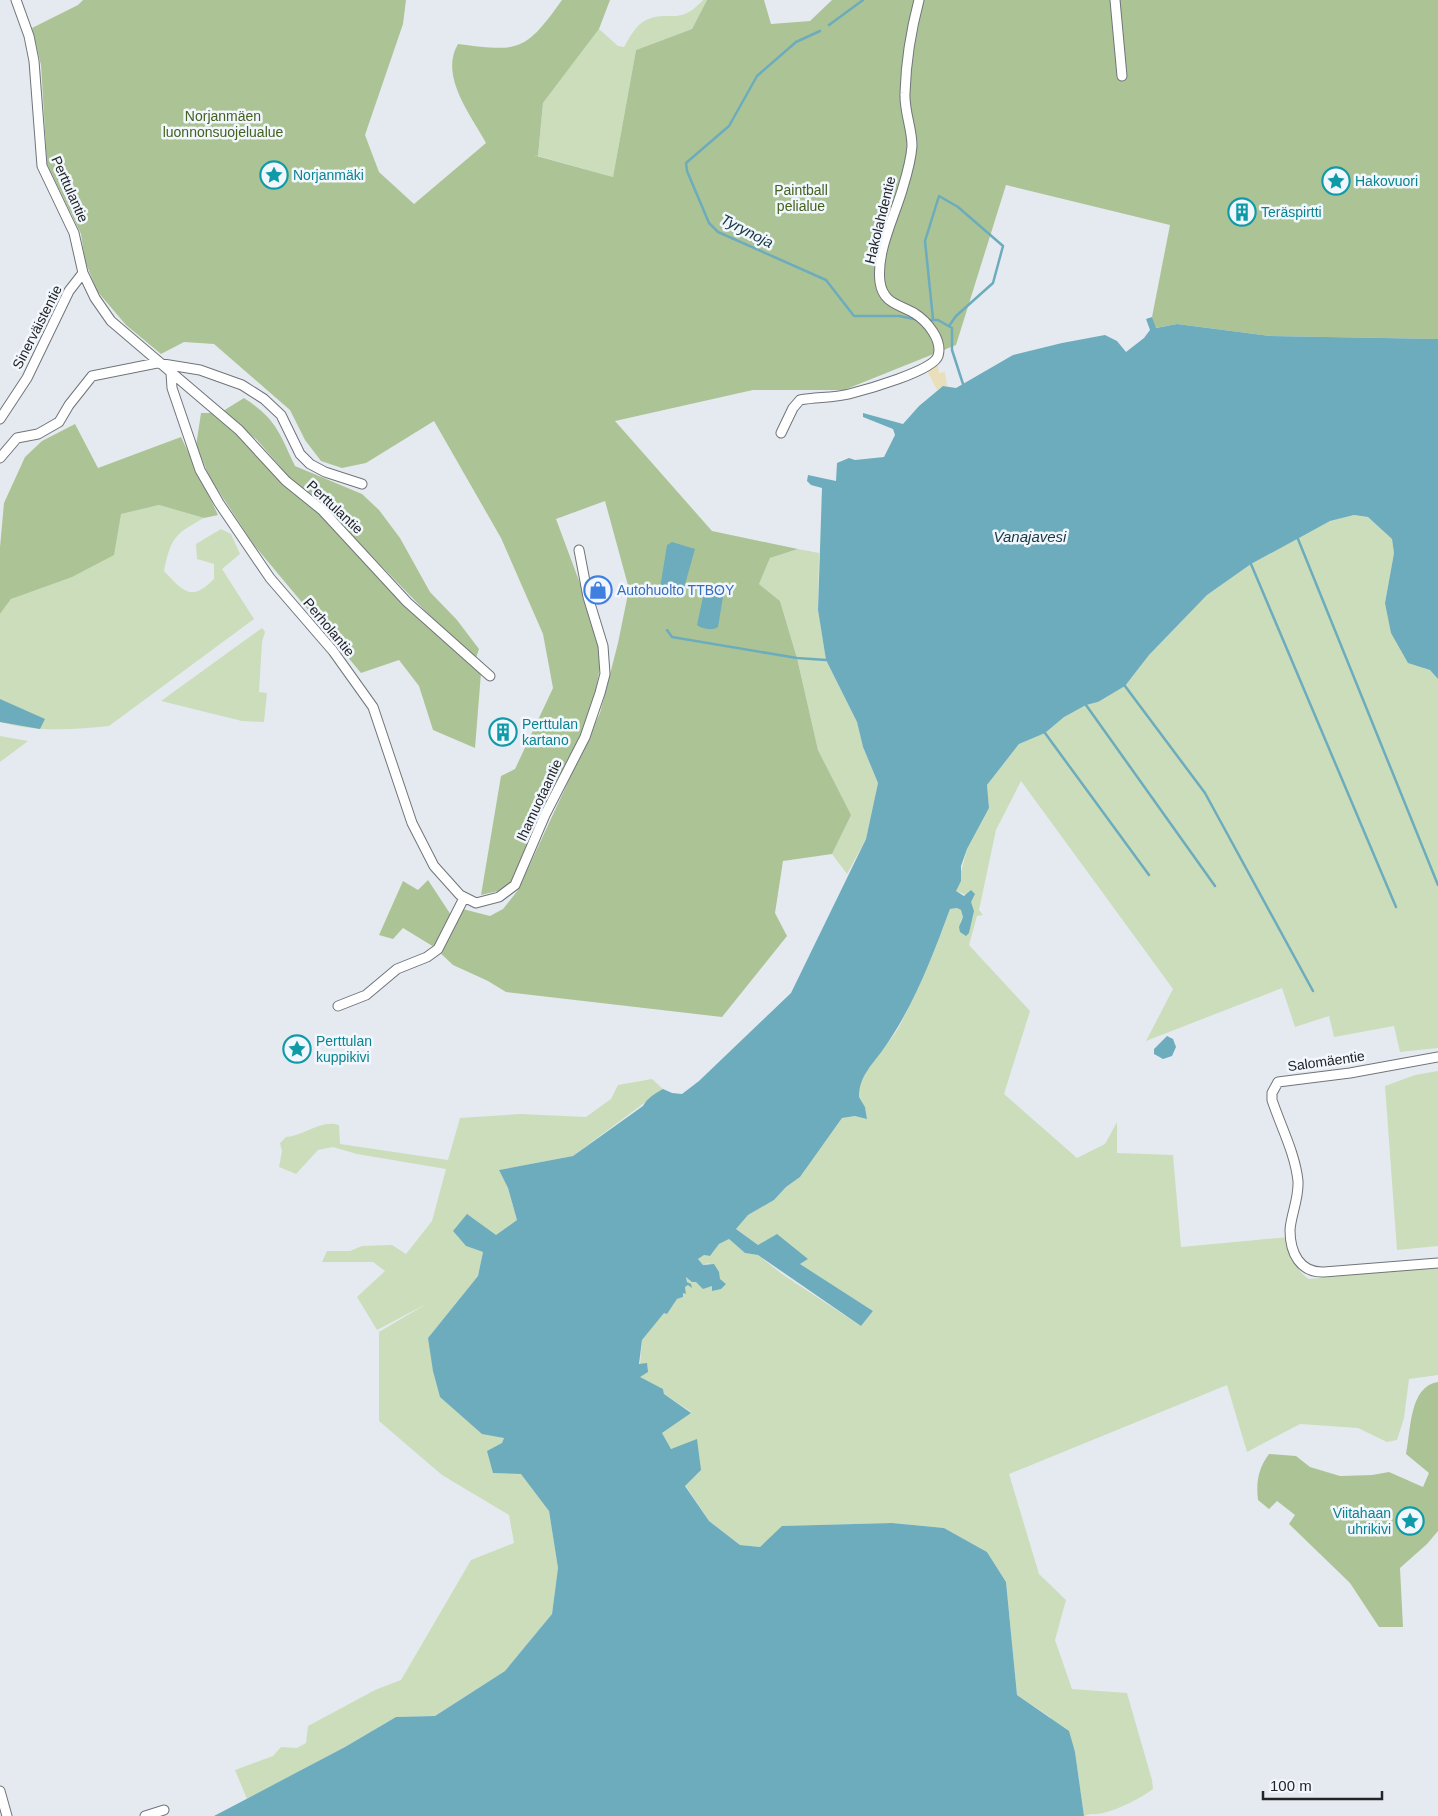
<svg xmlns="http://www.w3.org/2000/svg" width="1438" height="1816" font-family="Helvetica,sans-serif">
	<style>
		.green { fill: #cdb }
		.forest { fill: #acc495 }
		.sand { fill: #e9e0bb }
		.water { fill: #6cacbd }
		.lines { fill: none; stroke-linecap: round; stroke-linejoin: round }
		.stream { stroke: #6cacbd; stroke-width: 2.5 }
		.street-casing { stroke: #70757a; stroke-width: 11 }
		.street { stroke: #fff; stroke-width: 9 }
		.labels { text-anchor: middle; stroke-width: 5; stroke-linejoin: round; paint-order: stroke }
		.park-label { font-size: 14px; fill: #44611e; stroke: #f2f7fe }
		.culture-label { font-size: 14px; fill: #0d838f; stroke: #f2f7fe; text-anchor: start }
		.street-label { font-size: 14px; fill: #222426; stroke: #f2f7fe }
		.shop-label { font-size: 14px; fill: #366cbe; stroke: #f2f7fe; text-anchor: start }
		.water-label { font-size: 15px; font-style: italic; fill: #18383f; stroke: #f2f7fe }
	</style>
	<rect width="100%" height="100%" fill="#e5eaf0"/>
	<path class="green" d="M703,0H707L692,29L636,50L613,177L538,156L543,103L599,29L618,46L624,47C629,38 636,25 646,20C670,9 678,27 703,0Z
		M159,505L204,518C175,534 171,537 164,571C184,592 191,602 214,579V564L197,559L196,544L221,529L231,534L240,554L222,569L254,619L109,726C73,730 36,732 0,722V614L11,599L32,590L120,514Z
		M1354,515L1368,517L1392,539L1394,553L1385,603L1423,668L1430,670L1438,679V1048L1400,1052L1394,1026L1334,1037L1329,1016L1295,1027L1282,988L1146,1041L1173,989L1021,781L996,830L979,910L983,915L977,916L969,945L1030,1011L1004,1094L1077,1158L1105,1144L1117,1122V1153L1173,1155L1181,1247L1289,1237C1292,1253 1293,1269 1309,1279L1438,1267V1375L1409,1379L1404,1418L1397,1440L1387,1442L1358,1428L1300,1424L1247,1452L1227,1385L1009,1474L1039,1574L1066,1600L1055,1640L1072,1689L1127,1693L1152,1780L1153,1789C1140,1799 1107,1816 1091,1814L1084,1816L1075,1752L1050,1717L1017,1695L1006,1582L987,1552L944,1528L892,1523L783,1526L760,1547L740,1545L709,1521L685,1485L696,1440L671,1449L662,1433L691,1412L664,1394L663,1389L639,1377L642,1340L664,1312L667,1314L677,1299L683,1297V1293L686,1294L685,1287L688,1285L686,1277L712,1286V1291L726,1284L719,1279L709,1263L703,1265L698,1259L704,1255L710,1256L719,1244L729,1239L745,1253L758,1255L782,1274L861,1326L873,1311L800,1264L808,1259L758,1245L736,1229L748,1215L774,1200L786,1187L800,1177L842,1118L855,1116L867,1118L865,1107L859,1097C859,1067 887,1050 900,1025C919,988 936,949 950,909L957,908L961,910L963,917L960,922L969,933L970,925L966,895L956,891L967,849L989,808L987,785L1019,744L1045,733L1063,717L1086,705L1098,702L1125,686L1149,655L1207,595L1251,564L1306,533L1330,521Z
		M798,549L819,553L818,610L826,660L857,722L863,747L878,783L866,839L847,874L832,854L850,815L818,750L797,658L780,601L759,584L770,558Z
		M262,628L265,632L262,642L259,692L267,693L264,722L242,721L161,701Z
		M0,736L28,741L0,762Z
		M1438,1071V1246L1397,1250L1385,1086L1415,1075Z
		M652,1079L663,1089L573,1156L499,1170L508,1188L517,1220L496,1235L453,1231L466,1246L483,1252L478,1276L428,1338L504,1438L502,1443L549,1511L558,1568L552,1614L505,1671L435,1716L396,1717L345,1747L247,1799L235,1770L273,1756L281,1747L297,1748L306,1743L308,1726L375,1690L401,1680L471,1560L514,1543L509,1515L442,1475L379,1421V1332L428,1303L377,1330L357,1297L385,1271L373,1262H322L327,1251H350L362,1246L392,1245L406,1254L432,1221L446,1169L357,1154L333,1147L318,1150L296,1174L279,1167L282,1151L280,1143L286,1137C304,1136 321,1119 339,1125L340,1144L448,1160L460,1118L521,1114L586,1117L611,1099L618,1085Z"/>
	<path class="forest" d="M83,0H406L403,24L365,135L379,172L414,204L486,143C471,115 439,76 458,44C519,52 525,52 562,0H610L599,29L543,103L538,156L533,155L613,177L636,50L692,29L707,0H764L771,24L810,21L832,0H1438V339L1270,336L1177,324L1155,328L1152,317L1170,225L1006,185L956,345L844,390H753L615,421L712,531L798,549L770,558L759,584L780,601L797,658L818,750L851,815L832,854L783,861L775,913L787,936L722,1017L506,992L488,981L453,965L434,947L403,928L393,939L379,935L403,881L418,890L428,880L451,915L455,907L490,916L503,909L518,890L600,713L618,643L629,589L605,501L556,519L597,629L601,662L596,689L584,731L530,837L519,871L509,884L498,891L481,895L501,776L515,769L553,688L543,634L501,538L434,421L366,463L342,468L321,461L305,440L290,410L214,344L184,342L161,354L126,325L97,291L85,261L81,234L47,164L41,65L32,28L78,5Z
		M244,398C276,419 279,432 295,466L362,494L379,510L400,538L430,592L457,620L479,649L476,658L430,616L325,508L291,479L257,440L223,411Z
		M201,413H211L239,437L288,489L319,513L395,596L429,624L481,673L475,748L433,730L419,686L399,660L361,673L254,545L210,478L196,446Z
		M75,424L98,468L181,437L218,515L204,518L159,505L121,514L114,555L72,577L11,599L0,614V547L4,503L25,457L42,441Z
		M1438,1382V1531L1427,1544L1400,1568L1403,1627H1379L1350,1583L1289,1524L1295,1515L1277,1501L1269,1509L1258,1500C1256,1482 1258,1469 1269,1454L1296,1456L1310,1467L1340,1476L1372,1475L1389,1472L1423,1487L1429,1473L1406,1454C1411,1431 1409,1386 1438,1382Z"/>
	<path class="sand" d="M938,365L939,373L945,372L947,386L937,390L927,371Z"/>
	<path class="water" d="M1152,317L1156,328L1177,324L1270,336L1438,339V679L1430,670L1408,663L1391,633L1385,603L1394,553L1392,539L1368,517L1354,515L1330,521L1251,564L1207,595L1149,655L1125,686L1098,702L1086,705L1064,717L1045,733L1019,744L987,785L989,808L967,849L961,866V881L956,891L964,896L971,890L975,894L971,902L974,911L969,933L966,936L960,932L959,927L963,917L961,910L957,908L950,909C932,958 913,1008 882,1051C871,1066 859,1077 859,1097L865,1107L867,1119L855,1116L842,1118L800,1177L786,1187L774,1200L748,1215L736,1229L758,1245L777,1234L808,1259L800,1264L873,1311L861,1326L758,1255L745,1253L729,1239L719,1244L710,1256L704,1255L698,1259L703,1265L714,1264L719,1272L720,1279L726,1284L721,1289L712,1291V1286L703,1289L696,1282H692L686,1277L687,1282L691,1284L692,1288L688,1285L685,1287L686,1294L683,1293V1297L677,1299L667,1314L664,1313L642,1340L639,1364L647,1363L648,1372L640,1377L663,1389L664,1394L691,1413L662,1433L671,1449L697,1439L701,1470L685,1486L709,1521L740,1545L760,1547L782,1526L892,1523L944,1528L987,1552L1006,1582L1017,1695L1069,1731L1075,1752L1084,1816H214L345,1747L396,1717L435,1716L505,1671L552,1614L558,1568L549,1511L521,1474L493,1473L487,1451L502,1443L504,1438L482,1434L440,1397L433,1371L428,1338L478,1276L483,1252L466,1246L453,1231L467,1214L496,1235L517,1220L508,1188L499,1170L573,1156L643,1106C647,1098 656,1093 663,1089L672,1093L682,1094L699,1081L791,993L866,839L878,783L863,747L857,722L826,660L818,610L822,488L811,485L807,481L808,475L836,481L837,463L849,458L855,460L884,457L895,435L893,429L863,417V413L903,424L919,406L943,386L956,388L1013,355L1062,343L1105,335L1117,341L1126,352L1144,338L1150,330L1146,319Z
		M672,542L695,549L684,588L677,594L660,588L667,545Z
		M725,585L718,627C712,631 702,629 697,625L704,592Z
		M0,699L45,719L40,729L0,722Z
		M1167,1036L1173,1039L1176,1047L1172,1056L1163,1059L1154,1054V1049Z"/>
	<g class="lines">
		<path class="stream" d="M829,25L863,0
			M820,31L796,42L757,76L729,126L686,163L687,171L709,223L718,232L826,280L854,316H899L919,320
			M933,319L925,241L939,196L958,207L1003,246L993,283L956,316L949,326
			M927,320H938L952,328V350L963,384
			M1298,539L1438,885
			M1251,564L1396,907
			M667,630L672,637L797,658L826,660
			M1125,686L1205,793L1313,991
			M1086,705L1215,886
			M1045,733L1149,875"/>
		<g class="street-casing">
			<path id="street" d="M16,0L29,36L34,61L42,166L74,233L83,273L95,298L111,321L239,430L286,481L322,510L407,602L490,676
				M1115,0L1122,76
				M171,373L172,388L200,470L219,503L270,578L333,651L373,707L412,823L434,866L460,895L476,903L499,897L515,885L545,815L585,737L600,693L605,674L603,646L588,597L579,550
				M0,419L27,378L69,291L83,273
				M781,433L793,408L800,400C816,397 833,398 849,394C865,390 933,371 938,356C943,340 927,321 914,313C898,304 883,303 880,282C876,251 895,216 903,187C907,174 911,159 912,146C912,128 904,111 905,93C906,62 911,30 919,0
				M0,458L17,438L38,434L59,422L69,405L92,376L157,363L200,370L242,385L264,399L281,415L300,454L310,464L325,472L362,484
				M338,1006L366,995L397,969L427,957L438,949L464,898
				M1438,1057L1350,1073L1278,1082L1272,1093V1100C1281,1127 1295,1153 1298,1181C1299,1199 1291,1214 1290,1230C1290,1253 1300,1273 1324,1272L1438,1263
				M0,1791L7,1816
				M145,1816L164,1810"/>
		</g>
		<use href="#street" class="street"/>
	</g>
	<defs>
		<g id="sight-ring" transform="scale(1.4375)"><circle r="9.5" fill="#f2f7fe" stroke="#0f9aa8" stroke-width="1.5"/><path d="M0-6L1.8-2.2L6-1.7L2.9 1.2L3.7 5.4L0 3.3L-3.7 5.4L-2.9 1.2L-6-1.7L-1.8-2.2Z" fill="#0f9aa8"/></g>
		<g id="building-ring" transform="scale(1.4375)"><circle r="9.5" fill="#f2f7fe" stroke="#0f9aa8" stroke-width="1.5"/><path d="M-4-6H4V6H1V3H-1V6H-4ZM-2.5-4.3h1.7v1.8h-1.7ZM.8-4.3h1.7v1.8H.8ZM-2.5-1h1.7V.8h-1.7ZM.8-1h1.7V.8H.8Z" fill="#0f9aa8"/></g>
		<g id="shop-ring" transform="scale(1.4375)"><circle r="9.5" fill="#f2f7fe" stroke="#3f7fe0" stroke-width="1.5"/><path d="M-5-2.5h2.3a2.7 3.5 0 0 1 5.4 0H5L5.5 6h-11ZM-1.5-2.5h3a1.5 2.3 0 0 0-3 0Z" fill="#3f7fe0"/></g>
	</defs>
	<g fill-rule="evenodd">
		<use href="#sight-ring" x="274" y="175"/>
		<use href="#sight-ring" x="1336" y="181"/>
		<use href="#building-ring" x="1242" y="212"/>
		<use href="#shop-ring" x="598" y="590"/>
		<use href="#building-ring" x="503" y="732"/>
		<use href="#sight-ring" x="297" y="1049"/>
		<use href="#sight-ring" x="1410" y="1521"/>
	</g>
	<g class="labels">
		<g class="park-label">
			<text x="223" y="121">Norjanmäen<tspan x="223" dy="16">luonnonsuojelualue</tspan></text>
			<text x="801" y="195">Paintball<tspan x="801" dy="16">pelialue</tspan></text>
		</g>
		<g class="culture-label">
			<text x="293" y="180">Norjanmäki</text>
			<text x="1355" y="186">Hakovuori</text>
			<text x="1261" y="217">Teräspirtti</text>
			<text x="522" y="729">Perttulan<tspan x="522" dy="16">kartano</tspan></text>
			<text x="316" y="1046">Perttulan<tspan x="316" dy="16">kuppikivi</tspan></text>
			<text x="1391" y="1518" text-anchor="end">Viitahaan<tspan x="1391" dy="16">uhrikivi</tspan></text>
		</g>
		<g class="street-label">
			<text transform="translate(70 189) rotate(66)" y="5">Perttulantie</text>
			<text transform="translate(880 220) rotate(-76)" y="5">Hakolahdentie</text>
			<text transform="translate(37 327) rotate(-63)" y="5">Sinerväistentie</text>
			<text transform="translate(335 507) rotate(43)" y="5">Perttulantie</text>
			<text transform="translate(329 627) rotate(50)" y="5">Perholantie</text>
			<text transform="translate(539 800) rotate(-65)" y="5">Ihamuotaantie</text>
			<text transform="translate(1326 1061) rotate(-8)" y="5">Salomäentie</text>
		</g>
		<g class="shop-label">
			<text x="617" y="595">Autohuolto TTBOY</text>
		</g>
		<g class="water-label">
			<text transform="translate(747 231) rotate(27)" y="5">Tyrynoja</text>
			<text x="1030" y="542">Vanajavesi</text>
		</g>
	</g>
	<path d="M1263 1791v8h119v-8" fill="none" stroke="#222426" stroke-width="2.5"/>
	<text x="1270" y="1791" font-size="15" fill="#222426" stroke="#f2f7fe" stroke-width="4" paint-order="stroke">100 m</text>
</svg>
